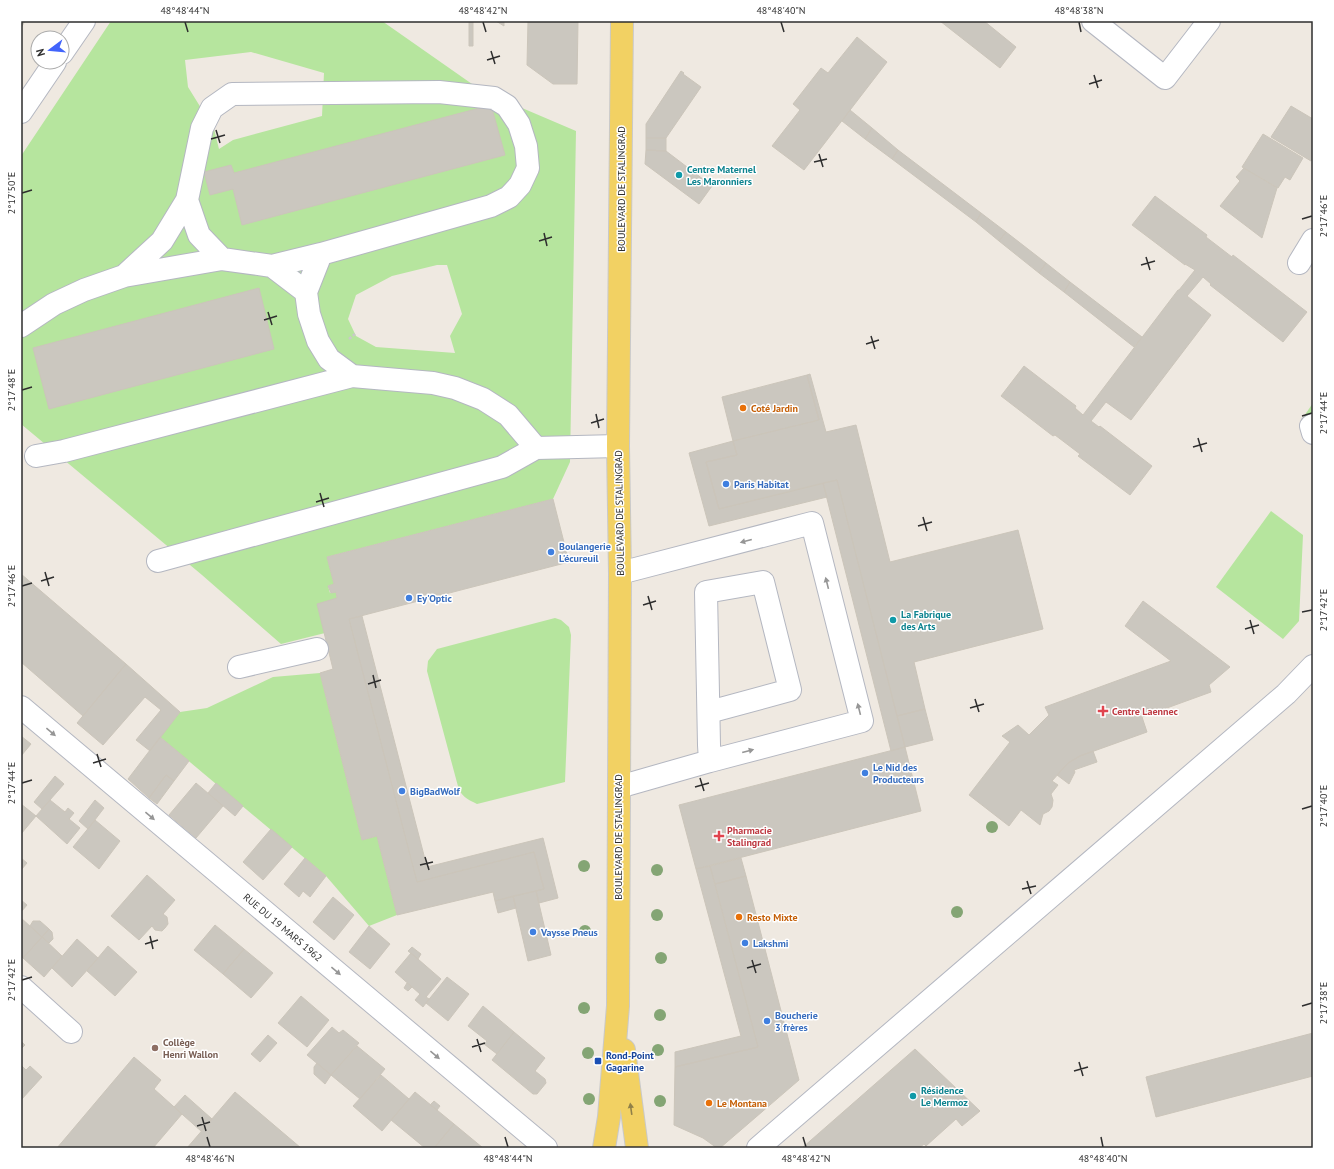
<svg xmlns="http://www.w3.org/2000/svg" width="1334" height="1169" font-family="'PT Sans',sans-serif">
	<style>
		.green { fill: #b6e59e; fill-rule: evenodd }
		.building { fill: #cbc7bf; stroke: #cbc5ba }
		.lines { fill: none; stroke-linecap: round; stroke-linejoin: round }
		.minor-casing { stroke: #b4b7c1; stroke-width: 24 }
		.major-casing { stroke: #c9c9c9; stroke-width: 24 }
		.path { stroke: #c9c9c9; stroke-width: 2.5; stroke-dasharray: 3 2; stroke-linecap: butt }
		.minor { stroke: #fff; stroke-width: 22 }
		.major { stroke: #f2d163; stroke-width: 22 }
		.tree { fill: #84a574 }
		.oneway { fill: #969696 }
		.oneway2 { fill: #908048 }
		.ticks { fill: none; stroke: #2e2e2e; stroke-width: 1.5 }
		.culture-dot { fill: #0f9aa8; stroke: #fff; stroke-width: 1.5 }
		.food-dot { fill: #e8710a; stroke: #fff; stroke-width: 1.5 }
		.shop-dot { fill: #3f7fe0; stroke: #fff; stroke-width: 1.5 }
		.health-dot { fill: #e0444e; stroke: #fff; stroke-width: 1.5 }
		.education-dot { fill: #8d6e63; stroke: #fff; stroke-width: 1.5 }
		.transit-dot { fill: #1a4fb4; stroke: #fff; stroke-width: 1.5 }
		.labels { text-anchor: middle; stroke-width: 3; stroke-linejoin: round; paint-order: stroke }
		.culture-label { font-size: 10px; font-weight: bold; fill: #0d838f; stroke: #fff; text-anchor: start }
		.street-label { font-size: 10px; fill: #2e2e2e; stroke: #fff }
		.food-label { font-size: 10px; font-weight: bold; fill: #c56008; stroke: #fff; text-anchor: start }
		.shop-label { font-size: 10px; font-weight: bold; fill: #366cbe; stroke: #fff; text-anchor: start }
		.health-label { font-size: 10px; font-weight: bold; fill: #be3a42; stroke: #fff; text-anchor: start }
		.education-label { font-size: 10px; font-weight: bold; fill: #785e54; stroke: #fff; text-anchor: start }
		.transit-label { font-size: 10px; font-weight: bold; fill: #164399; stroke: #fff; text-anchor: start }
		.neatline { fill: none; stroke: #2e2e2e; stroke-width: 1.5 }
		.ticks-label { font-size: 10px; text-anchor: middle; fill: #2e2e2e }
	</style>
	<rect width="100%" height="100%" fill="#efe9e1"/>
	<path class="green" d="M111,21H382L482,91L576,131L570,462L553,499L327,557L334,584L328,586L330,593L336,592L337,598L325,633L281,644L202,575L21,424V156ZM251,52L324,73L322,116L233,140L219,149L214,129L188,87L185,60ZM437,265H447L462,314L450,336L455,353L376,347L356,336L348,319L356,295L392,276Z
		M1313,403V416L1302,419Z
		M1271,511L1303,535L1299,621L1283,639L1216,587Z
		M555,618L561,620L569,627L571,635L565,782L477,804C469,800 464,798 459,790L427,671L428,661L437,649Z
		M320,673L362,840L377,836L397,915L369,926L326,876L160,737L180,712L207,708L273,677Z"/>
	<path class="building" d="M21,21H25L21,28Z
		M469,21H473V46H469Z
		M496,21H504V26Z
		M528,21H578L577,84H553L527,65Z
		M940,21H984L1016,47L1000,68Z
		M857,37L887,62L804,170L772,146L800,110L793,104L821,68L828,73Z
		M681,71L684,73L683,74L701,87L666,138H646V124Z
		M491,105L505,155L242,225L233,189L210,195L204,172L231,165L234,173Z
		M1291,106L1313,119V158L1311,161L1271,137Z
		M850,110L872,128L865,139L842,121Z
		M872,128L898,150L892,159L865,139Z
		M1263,134L1303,158L1290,180L1285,177L1278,188L1242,167Z
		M646,138H666V151L646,150Z
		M646,150L666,151L712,186L699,204L645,164Z
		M898,150L981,213L976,222L892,159Z
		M1244,168L1277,188L1262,238L1220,206L1240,181L1236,177Z
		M1155,196L1207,235L1206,237L1232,257L1233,255L1307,312L1283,342L1210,285L1211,284L1203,277L1187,296L1211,315L1131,420L1106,402L1091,421L1099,427L1100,426L1152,466L1130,495L1078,456L1080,454L1055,435L1053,436L1001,396L1024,366L1076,406L1075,408L1083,415L1178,290H1179L1195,270L1185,264V265L1132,225Z
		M981,213L1006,232L999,241L976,222Z
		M1006,232L1046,263L1039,273L999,241Z
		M1046,263L1070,282L1064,292L1039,273Z
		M1070,282L1142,337L1134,347L1064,292Z
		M259,288L274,349L49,409L33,348Z
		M810,374L826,432L856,425L890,562L1018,530L1043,629L914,662L925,709L897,716L837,480L719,509L706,462L737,455L733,441L819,420L807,375Z
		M807,375L819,420L733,441L722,397Z
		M733,441L737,455L706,462L719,509L823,483L827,497L709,526L689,453Z
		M837,480L905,747L891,751L823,483Z
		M553,499L569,562L349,619L417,882L534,852L544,889L495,901L493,892L397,915L377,836L362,840L320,673L333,669L317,604L337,598L336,592L331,593L328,586L334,584L327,557Z
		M21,574L126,664L83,716L21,662Z
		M1143,601L1230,667L1209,685L1211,692L1142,717L1147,732L1080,756L1068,763L1052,781L1058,785L1051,794L1053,800L1052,807L1049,811L1043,814L1040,825L1021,810L1009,826L969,795L1010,742L1002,736L1018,725L1029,735L1049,715L1045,707L1171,661L1125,626Z
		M362,616L427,867L543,838L558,898L539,903L536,891L544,889L534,852L417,882L349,619Z
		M126,664L180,712L150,751L136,740L161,710L145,697L103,745L77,723Z
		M925,709L933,740L905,747L897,716Z
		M21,736L31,744L21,756Z
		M160,737L189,761L174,781L166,775L149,798L128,779Z
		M905,747L921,811L696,869L679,805Z
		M1093,751L1097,762L1074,770L1075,772L1069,784L1057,775L1068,763L1080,756Z
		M166,775L174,781L157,804L149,798Z
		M55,776L64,784L42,809L34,802Z
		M196,783L223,806L196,838L169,815Z
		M216,783L243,806L235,816L208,793Z
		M50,800L65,812L68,808L74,813L69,819L80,828L67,844L36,816Z
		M95,800L104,808L88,829L79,821Z
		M21,804L36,816L21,834Z
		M95,820L120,841L99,869L73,847Z
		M271,829L292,847L263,880L243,862Z
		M21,858L27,863L21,870Z
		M305,858L326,876L310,897L303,891L299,897L284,884Z
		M741,858L746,876L715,884L710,866Z
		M710,866L758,1047L675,1067V1052L741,1036L696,869Z
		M147,875L175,900L163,914L167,917L168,924L165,928L162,931L155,930L152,926L139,940L111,916Z
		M746,876L799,1080L720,1148H717L703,1138L674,1125L675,1067L758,1047L715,884Z
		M536,891L551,955L528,961L513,896Z
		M513,896L516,908L498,913L495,901Z
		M333,897L354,915L334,940L313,922Z
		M21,900L27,905L21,912Z
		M21,918L42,937L23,958L21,955Z
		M33,921H40L49,929L42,937L30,926Z
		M215,925L244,949L223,974L194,950Z
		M369,926L390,944L370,969L349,952Z
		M49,929L52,932L53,939L49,943L42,937Z
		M42,937L62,956L44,977L23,958Z
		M77,939L98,958L72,987L52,968Z
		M108,946L137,972L115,996L87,971Z
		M412,947L421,954L418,959L408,951Z
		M244,949L273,973L251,998L223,974Z
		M411,953L441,979L426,997L429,999L423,1007L415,1000L420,994L395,972Z
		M447,977L469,994L448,1021L426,1003Z
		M407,983L412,987L408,991L404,988Z
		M301,996L329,1020L307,1047L278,1023Z
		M483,1006L514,1032L497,1054L484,1044L487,1041L468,1026Z
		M332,1027L339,1033L343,1030L359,1043L331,1075L307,1055Z
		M514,1032L545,1058L535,1071L545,1079L546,1083L537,1094H533L492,1060Z
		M1313,1033V1076L1156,1117L1146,1077Z
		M268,1035L277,1043L260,1062L251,1054Z
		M21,1041L25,1045L21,1049Z
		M357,1046L385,1069L360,1099L331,1075Z
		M915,1049L980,1111L962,1126L956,1119L926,1146L924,1144L919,1148H802Z
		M134,1057L161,1080L154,1089L182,1114L153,1148H57Z
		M317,1063L331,1075L325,1084L314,1074V1067Z
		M21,1065L26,1070L30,1066L42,1077L21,1100Z
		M381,1075L409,1099L382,1131L353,1106Z
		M235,1092L301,1148H187Z
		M415,1092L454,1124L434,1148H425L391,1120Z
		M185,1095L212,1119L201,1131L174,1107Z
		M434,1101L440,1106L437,1110L430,1105Z
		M454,1124L483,1148H434Z"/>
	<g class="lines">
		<g class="minor-casing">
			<path id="minor" d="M1093,21L1165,78L1209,21
				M62,53L84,21
				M21,112L55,62
				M222,259L199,235L187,200L202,128L212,108L232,94L439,92L494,98L507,106L519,124L526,146L528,168L520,185L509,197L491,206L321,254L306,292
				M1299,263L1313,240
				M272,266L321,254
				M124,276L162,241L187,200
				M21,326L54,304L84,290L124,276L222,259L272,266L306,292L309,314L318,341L329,359L352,376L433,383L455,388L483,399L508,415L536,448L618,446
				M1313,425L1311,426L1313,433
				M36,456L64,451L352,376
				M158,561L502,467L536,448
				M620,573L812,523L862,721L710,761
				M239,667L317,649
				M21,707L546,1148
				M619,787L710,761L709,745L706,592L763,582L790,690L709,712
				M21,987L71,1032
				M758,1148L1286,694L1313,666"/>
		</g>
		<g class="major-casing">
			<path id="major" d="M624,1050L637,1148
				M604,1148L609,1117L618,1006L620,573L618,446L622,21"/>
		</g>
		<path class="path" d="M349,339L355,334"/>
		<use href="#minor" class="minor"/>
		<use href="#major" class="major"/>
	</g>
	<g class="tree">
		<circle cx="992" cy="827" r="6"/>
		<circle cx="584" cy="866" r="6"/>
		<circle cx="657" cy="870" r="6"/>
		<circle cx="957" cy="912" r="6"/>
		<circle cx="657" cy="915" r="6"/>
		<circle cx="585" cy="931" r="6"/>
		<circle cx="661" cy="958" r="6"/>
		<circle cx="584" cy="1008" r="6"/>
		<circle cx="660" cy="1015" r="6"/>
		<circle cx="658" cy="1050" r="6"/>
		<circle cx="588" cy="1053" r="6"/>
		<circle cx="589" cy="1099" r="6"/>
		<circle cx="660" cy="1101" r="6"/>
	</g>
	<defs><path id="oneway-solid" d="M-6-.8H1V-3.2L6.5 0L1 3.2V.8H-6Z"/></defs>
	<g class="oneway">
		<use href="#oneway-solid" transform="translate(746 541) rotate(165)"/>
		<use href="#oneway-solid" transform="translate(827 583) rotate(-104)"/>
		<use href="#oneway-solid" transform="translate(859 709) rotate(-104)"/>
		<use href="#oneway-solid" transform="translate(51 732) rotate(40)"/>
		<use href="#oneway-solid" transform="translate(748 751) rotate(-15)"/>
		<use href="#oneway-solid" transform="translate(150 816) rotate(40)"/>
		<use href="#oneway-solid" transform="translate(336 971) rotate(40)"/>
		<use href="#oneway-solid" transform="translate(435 1055) rotate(40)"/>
	</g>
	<use class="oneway2" href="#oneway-solid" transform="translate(631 1109) rotate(-98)"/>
	<path class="ticks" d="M185,22L188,32M483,22L486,32M781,22L784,32M1079,22L1081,32M491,51L495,64M487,60L500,56M1094,75L1098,88M1089,84L1102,80M216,130L220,143M211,139L225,135M819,154L823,167M814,162L827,159M22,193L32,190M1302,219L1312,216M544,233L547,246M539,241L552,237M1146,257L1150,270M1141,265L1155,261M268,312L272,325M264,320L277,316M871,336L875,349M866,344L879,340M22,390L32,387M596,414L599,428M1302,416L1312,413M591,423L604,419M1198,438L1202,452M1193,447L1207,443M320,493L324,507M316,502L329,498M923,517L927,531M918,526L932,522M45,572L49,586M41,581L54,577M22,586L32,583M648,596L652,610M643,605L656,601M1302,612L1312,610M1250,620L1254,634M1245,629L1259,625M373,675L376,688M368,684L381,680M975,699L979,712M970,708L984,704M97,754L101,767M93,763L106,759M700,778L704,791M22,783L32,780M695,787L709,783M1302,809L1312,806M425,857L429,870M420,865L433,862M1027,881L1031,894M1022,889L1036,886M150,936L153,949M145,944L158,940M752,960L756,973M747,968L761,964M22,980L32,977M1302,1006L1312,1003M477,1039L481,1052M472,1047L485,1043M1079,1062L1083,1076M1074,1071L1088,1067M202,1117L206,1131M197,1126L210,1122M207,1137L210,1147M505,1137L508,1147M803,1137L806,1147M1101,1137L1103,1147"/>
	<g class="culture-dot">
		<circle cx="679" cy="175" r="4"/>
		<circle cx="893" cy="620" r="4"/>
		<circle cx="913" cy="1096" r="4"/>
	</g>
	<g class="food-dot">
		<circle cx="743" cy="408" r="4"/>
		<circle cx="739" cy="917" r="4"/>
		<circle cx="709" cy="1103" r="4"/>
	</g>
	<g class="shop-dot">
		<circle cx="726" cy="484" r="4"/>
		<circle cx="551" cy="552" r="4"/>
		<circle cx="409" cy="598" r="4"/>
		<circle cx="865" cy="773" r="4"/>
		<circle cx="402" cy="791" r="4"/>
		<circle cx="533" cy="932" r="4"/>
		<circle cx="745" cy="943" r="4"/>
		<circle cx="767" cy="1021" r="4"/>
	</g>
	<g class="health-dot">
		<path d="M1101 705h4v4h4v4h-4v4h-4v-4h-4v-4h4z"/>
		<path d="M717 830h4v4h4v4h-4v4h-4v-4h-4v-4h4z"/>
	</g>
	<circle class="education-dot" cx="155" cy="1048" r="4"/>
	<rect class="transit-dot" x="594" y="1057" width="8" height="8" rx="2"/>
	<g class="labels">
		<g class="culture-label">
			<text x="687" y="173">Centre Maternel<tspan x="687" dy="12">Les Maronniers</tspan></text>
			<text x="901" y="618">La Fabrique<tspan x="901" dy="12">des Arts</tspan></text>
			<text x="921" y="1094">Résidence<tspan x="921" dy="12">Le Mermoz</tspan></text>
		</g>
		<g class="street-label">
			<text transform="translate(621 189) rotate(-90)" y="4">BOULEVARD DE STALINGRAD</text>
			<text transform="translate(619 513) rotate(-91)" y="4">BOULEVARD DE STALINGRAD</text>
			<text transform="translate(618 837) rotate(-90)" y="4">BOULEVARD DE STALINGRAD</text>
			<text transform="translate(283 927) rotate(40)" y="4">RUE DU 19 MARS 1962</text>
		</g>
		<g class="food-label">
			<text x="751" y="412">Coté Jardin</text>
			<text x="747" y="921">Resto Mixte</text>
			<text x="717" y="1107">Le Montana</text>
		</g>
		<g class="shop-label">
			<text x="734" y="488">Paris Habitat</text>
			<text x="559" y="550">Boulangerie<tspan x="559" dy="12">L'écureuil</tspan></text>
			<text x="417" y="602">Ey'Optic</text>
			<text x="873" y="771">Le Nid des<tspan x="873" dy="12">Producteurs</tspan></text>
			<text x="410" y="795">BigBadWolf</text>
			<text x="541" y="936">Vaysse Pneus</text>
			<text x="753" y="947">Lakshmi</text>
			<text x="775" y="1019">Boucherie<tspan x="775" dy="12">3 frères</tspan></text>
		</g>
		<g class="health-label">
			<text x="1112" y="715">Centre Laennec</text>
			<text x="727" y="834">Pharmacie<tspan x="727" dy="12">Stalingrad</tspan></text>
		</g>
		<g class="education-label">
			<text x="163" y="1046">Collège<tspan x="163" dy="12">Henri Wallon</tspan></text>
		</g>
		<g class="transit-label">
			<text x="606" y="1059">Rond-Point<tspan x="606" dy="12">Gagarine</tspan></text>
		</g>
	</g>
	<rect width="1334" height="1169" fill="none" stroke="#ffffff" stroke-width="44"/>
	<g transform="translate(50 50) rotate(254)"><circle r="19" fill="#ffffff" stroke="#ababab"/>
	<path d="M0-3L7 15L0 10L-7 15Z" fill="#4264fb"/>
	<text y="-6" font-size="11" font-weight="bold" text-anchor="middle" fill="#2e2e2e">N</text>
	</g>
	<rect x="22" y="22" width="1290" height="1125" class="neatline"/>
	<g class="ticks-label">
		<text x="185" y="14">48°48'44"N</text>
		<text x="483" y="14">48°48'42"N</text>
		<text x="781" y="14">48°48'40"N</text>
		<text x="1079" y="14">48°48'38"N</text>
		<text transform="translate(11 193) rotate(-90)" y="4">2°17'50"E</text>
		<text transform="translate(1323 216) rotate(-90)" y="4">2°17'46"E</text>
		<text transform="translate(11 390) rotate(-90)" y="4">2°17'48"E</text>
		<text transform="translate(1323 413) rotate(-90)" y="4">2°17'44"E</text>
		<text transform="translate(11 586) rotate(-90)" y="4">2°17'46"E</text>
		<text transform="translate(1323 610) rotate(-90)" y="4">2°17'42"E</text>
		<text transform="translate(11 783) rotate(-90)" y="4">2°17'44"E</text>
		<text transform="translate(1323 806) rotate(-90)" y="4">2°17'40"E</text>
		<text transform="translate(11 980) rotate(-90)" y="4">2°17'42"E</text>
		<text transform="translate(1323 1003) rotate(-90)" y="4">2°17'38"E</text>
		<text x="210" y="1162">48°48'46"N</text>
		<text x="508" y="1162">48°48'44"N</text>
		<text x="806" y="1162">48°48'42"N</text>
		<text x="1103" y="1162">48°48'40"N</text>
	</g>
</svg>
